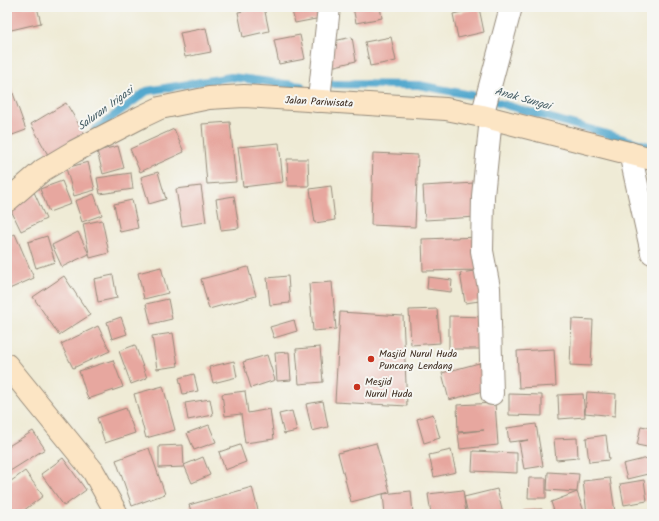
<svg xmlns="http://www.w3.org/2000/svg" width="659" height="521" font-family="Kalam,sans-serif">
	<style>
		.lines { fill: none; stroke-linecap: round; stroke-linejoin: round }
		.stream { stroke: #52a8ce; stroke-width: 8 }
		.building { fill: #e7a79f }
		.street-casing { stroke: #958a7a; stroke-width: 24 }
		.secondary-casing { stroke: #958a7a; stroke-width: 24 }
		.street { stroke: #fff; stroke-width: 22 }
		.secondary { stroke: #fce5c4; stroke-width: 22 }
		.poi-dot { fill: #c8321e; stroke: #f6f6f2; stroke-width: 1.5 }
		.labels { text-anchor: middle; stroke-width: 4; stroke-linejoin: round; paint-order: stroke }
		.street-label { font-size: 10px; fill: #3b2a1e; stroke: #f6f6f2 }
		.poi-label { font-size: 10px; fill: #3b2a1e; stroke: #f6f6f2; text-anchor: start }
		.water-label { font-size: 11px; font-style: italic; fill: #445c64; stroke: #f6f6f2 }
	</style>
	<rect width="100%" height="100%" fill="#f6f6f2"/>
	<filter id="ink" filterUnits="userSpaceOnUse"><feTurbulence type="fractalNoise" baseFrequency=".025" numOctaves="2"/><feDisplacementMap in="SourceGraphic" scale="8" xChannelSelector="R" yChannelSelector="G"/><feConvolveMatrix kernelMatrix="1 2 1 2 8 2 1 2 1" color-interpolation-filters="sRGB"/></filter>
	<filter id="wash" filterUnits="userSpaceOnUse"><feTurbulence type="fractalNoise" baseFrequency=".012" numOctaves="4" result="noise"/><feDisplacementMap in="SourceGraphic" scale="16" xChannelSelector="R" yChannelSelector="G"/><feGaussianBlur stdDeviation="0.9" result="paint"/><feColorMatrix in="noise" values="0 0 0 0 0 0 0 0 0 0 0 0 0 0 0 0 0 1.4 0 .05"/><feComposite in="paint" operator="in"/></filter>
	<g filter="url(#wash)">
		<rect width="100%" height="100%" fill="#efebd6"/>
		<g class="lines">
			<path class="stream" d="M331,84L419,85L476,96
				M488,100L652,147
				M95,130L147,91L231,77L301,86"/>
		</g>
		<g id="blocks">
			<path class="building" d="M7,7H37L41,23L7,31Z
				M264,7L269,31L243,37L238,12Z
				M291,7H319L321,18L295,23Z
				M353,7H380L382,18L356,23Z
				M479,8L484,32L458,38L453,14Z
				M206,28L211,52L185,57L180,33Z
				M300,35L305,59L279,64L274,40Z
				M352,37L356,61L331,67L325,43Z
				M391,37L396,61L370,66L365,42Z
				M7,76L26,130L7,137Z
				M66,103L84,133L48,155L31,124Z
				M230,122L236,182L207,184L202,124Z
				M174,129L184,152L140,172L130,149Z
				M279,143L283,182L243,187L238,147Z
				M118,146L124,168L103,174L97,151Z
				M373,153L418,155L415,227L371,225Z
				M287,159H308L309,186H288Z
				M88,162L95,190L74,196L66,168Z
				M158,172L166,199L149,204L141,177Z
				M131,173L133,189L100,194L97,178Z
				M62,181L71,204L49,212L40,189Z
				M475,183L477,217L425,220L423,186Z
				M201,186L206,222L182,226L176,189Z
				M331,186L335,220L315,223L310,189Z
				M34,192L46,219L21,231L8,204Z
				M94,194L102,215L82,222L75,201Z
				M234,196L239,228L221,230L216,199Z
				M132,200L138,228L120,232L114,204Z
				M102,220L109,253L90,258L83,224Z
				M78,232L89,254L62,267L52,245Z
				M15,234L34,278L7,290V238Z
				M47,236L55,262L36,268L28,242Z
				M482,237V270L423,271L422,239Z
				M161,267L168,293L144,299L138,273Z
				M248,267L256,296L209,309L201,279Z
				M482,270L487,300L465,303L460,273Z
				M113,275L117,298L98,302L94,279Z
				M64,276L90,315L59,335L33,297Z
				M288,276L290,303L270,305L267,278Z
				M428,277L452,280L451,292L427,289Z
				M332,282L336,329L313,331L309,284Z
				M168,299L172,319L151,324L146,304Z
				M437,309L440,343L411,345L409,310Z
				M340,312L403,316L407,406L335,402Z
				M449,316L486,317L487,349H449Z
				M121,317L127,334L112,339L107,322Z
				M572,319L593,320L591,366L570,365Z
				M294,320L297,331L274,338L270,327Z
				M98,326L110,351L73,368L61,344Z
				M173,333L178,366L157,369L152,336Z
				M135,345L147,378L131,384L119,351Z
				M320,347L323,382L299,384L296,349Z
				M554,349L556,386L519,388L517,351Z
				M289,352L291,380L277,381L275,353Z
				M267,355L275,380L251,388L243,362Z
				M113,360L123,387L88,399L79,371Z
				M234,361L237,377L213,383L209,367Z
				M479,363L487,390L449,400L442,373Z
				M194,374L198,391L183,394L179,378Z
				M163,386L175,430L146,438L134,394Z
				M245,391L248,413L270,409L274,439L245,443L241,414L225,416L222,394Z
				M587,392L616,394L615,416L585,413Z
				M509,394L542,395V416L509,415Z
				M583,394L585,417L559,419L558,395Z
				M210,399L213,415L188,420L185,403Z
				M323,401L328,427L312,431L306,404Z
				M495,403L498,445L460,449L458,433L484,430L458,432L457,405Z
				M126,408L135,433L105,443L97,418Z
				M292,411L297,431L284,434L279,414Z
				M433,414L440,438L424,443L417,419Z
				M536,424L543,466L524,469L519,442L528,440L509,442L507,428Z
				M209,425L216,442L194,450L187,433Z
				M641,426L652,428V448L637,445Z
				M33,431L45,449L7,473V447Z
				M606,435L609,460L589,462L586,438Z
				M577,438L578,458L556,460L554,439Z
				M376,443L390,492L351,502L338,453Z
				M183,445L184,467L159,468V446Z
				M240,445L246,462L225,470L219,452Z
				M149,448L165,494L132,506L116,460Z
				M451,450L456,472L434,477L429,455Z
				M473,451L517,453V473L472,471Z
				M203,457L210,475L192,483L184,465Z
				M63,458L86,490L64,506L41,474Z
				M648,458L652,473L627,479L623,464Z
				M25,471L43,496L19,514H7V484Z
				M548,472L579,474L577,492L547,490Z
				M529,478H546V498H528Z
				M610,478L615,512L587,514L583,481Z
				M644,480L647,501L624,505L620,484Z
				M252,487L259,514H192L189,505Z
				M497,489L503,514H468L464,497Z
				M463,490L466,514H431L428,494Z
				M411,491L413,514H385L383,494Z
				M577,492L585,514H555L551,502Z
				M542,509V514H524V510Z"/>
		</g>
	</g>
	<g filter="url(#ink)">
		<use href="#blocks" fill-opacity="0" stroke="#958a7a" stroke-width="1"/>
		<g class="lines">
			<g class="street-casing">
				<path id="street" d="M317,101L320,90L329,7
					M482,116L511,7
					M491,118L483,196L482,251L489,288L492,394
					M630,153L652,253"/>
			</g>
			<g class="secondary-casing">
				<path id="secondary" d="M7,201L43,170L75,151L141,117L160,108L209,98L244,96L446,109L482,116L652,159
					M7,365L93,471L117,514"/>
			</g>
			<use href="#street" class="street"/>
			<use href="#secondary" class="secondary"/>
		</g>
	</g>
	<g class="poi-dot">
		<circle cx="371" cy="359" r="4"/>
		<circle cx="357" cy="387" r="4"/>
	</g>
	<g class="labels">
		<g class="street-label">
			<text transform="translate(319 101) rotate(3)" y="4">Jalan Pariwisata</text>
		</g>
		<g class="poi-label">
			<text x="379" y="357">Masjid Nurul Huda<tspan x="379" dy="12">Puncang Lendang</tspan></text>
			<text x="365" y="385">Mesjid<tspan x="365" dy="12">Nurul Huda</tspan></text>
		</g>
		<g class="water-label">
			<text transform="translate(523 98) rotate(16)" y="4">Anak Sungai</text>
			<text transform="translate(105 108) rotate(-36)" y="4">Saluran Irigasi</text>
		</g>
	</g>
	<rect width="659" height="521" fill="none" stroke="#f6f6f2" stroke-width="24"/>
</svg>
